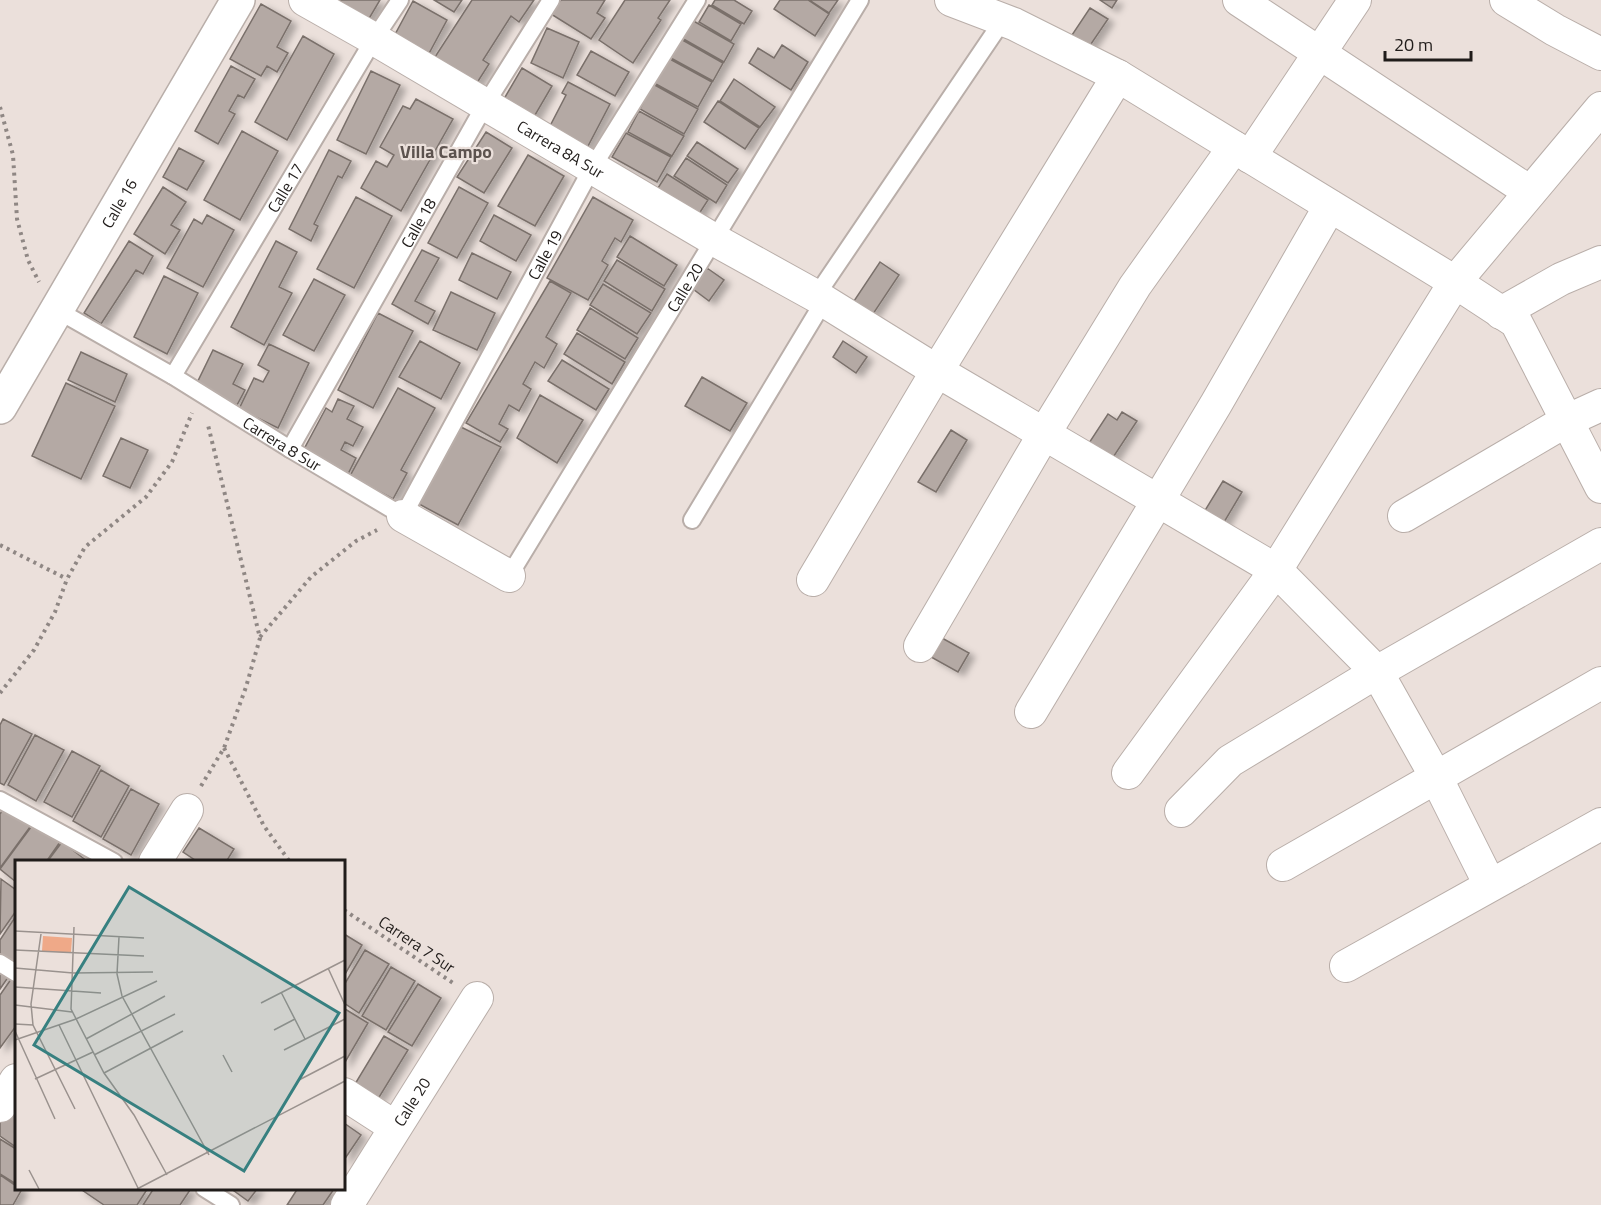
<svg xmlns="http://www.w3.org/2000/svg" width="1601" height="1205" font-family="'Titillium Web',sans-serif">
	<style>
		.building { fill: #b4a9a4; stroke: #7a706b; stroke-width: 1.5; filter: url(#shadow) }
		.lines { fill: none; stroke-linecap: round; stroke-linejoin: round }
		.lane-casing { stroke: #b9aea9; stroke-width: 20 }
		.street-casing { stroke: #b9aea9; stroke-width: 34 }
		.secondary-casing { stroke: #b9aea9; stroke-width: 36 }
		.path { stroke: #8f8784; stroke-width: 4; stroke-dasharray: 3 4.5; stroke-linecap: butt }
		.lane { stroke: #fff; stroke-width: 16 }
		.street { stroke: #fff; stroke-width: 32 }
		.secondary { stroke: #fff; stroke-width: 33 }
		.labels { text-anchor: middle; stroke-width: 4.5; stroke-linejoin: round; paint-order: stroke }
		.street-label { font-size: 16px; fill: #201c1a; stroke: #ebe0db }
		.neighbourhood-label { font-size: 18px; font-weight: bold; fill: #5d534f; stroke: #ebe0db }
		.inset-road { fill: none; stroke: #9a928e; stroke-width: 1.5 }
		.view { fill: #378080; fill-opacity: 0.15; stroke: #378080; stroke-width: 3 }
		.inset-edge { fill: none; stroke: #201c1a; stroke-width: 3 }
	</style>
	<defs>
		<filter id="shadow"><feDropShadow dx="6" dy="4" stdDeviation="3" flood-color="#0004"/></filter>
	</defs>
	<rect width="100%" height="100%" fill="#ebe0db"/>
	<path class="building" d="M332,0H380L367,22Z
		M434,0H462L454,12Z
		M472,0H534L519,22L511,16L483,60L489,64L475,86L433,60Z
		M561,0H605L597,13L605,18L591,39L551,14Z
		M625,0H670L658,18L661,20L633,63L599,40Z
		M715,0H734L752,11L744,24L712,5Z
		M780,0H808L829,14L815,36L774,9Z
		M809,0H838L829,13Z
		M1100,0H1117L1112,8Z
		M413,1L447,20L426,59L392,40Z
		M261,4L291,21L277,47L288,53L277,72L267,66L261,76L230,59Z
		M709,5L741,24L731,41L699,22Z
		M1090,8L1108,19L1089,47L1072,35Z
		M690,19L734,44L724,62L680,37Z
		M547,28L579,42L563,78L531,63Z
		M303,36L334,54L287,140L255,122Z
		M679,38L723,63L713,81L669,57Z
		M782,45L808,62L791,90L749,63L758,48L774,58Z
		M591,51L629,72L615,96L577,75Z
		M668,58L712,82L698,107L654,83Z
		M231,66L255,79L244,98L238,95L229,111L235,114L218,144L195,131Z
		M522,68L552,86L531,122L501,104Z
		M371,71L400,85L366,154L337,140Z
		M734,79L775,107L760,127L720,101Z
		M568,82L610,104L587,148L549,128L566,95L562,93Z
		M653,84L698,109L684,134L640,109Z
		M416,99L453,119L401,211L361,188L376,161L387,167L394,155L380,147L403,106L410,109Z
		M718,101L759,128L745,149L704,122Z
		M639,111L684,136L672,156L628,132Z
		M242,131L278,151L240,220L204,200Z
		M486,132L512,148L484,193L457,177Z
		M626,133L671,157L657,182L612,157Z
		M697,142L738,169L728,183L687,156Z
		M179,148L204,161L187,190L163,177Z
		M329,150L351,161L342,178L338,176L314,224L318,226L311,241L289,229Z
		M528,155L564,176L535,226L498,206Z
		M686,158L727,185L716,203L674,176Z
		M667,174L708,200L697,217L656,191Z
		M163,187L186,202L171,225L180,230L165,254L134,234Z
		M459,187L488,203L457,258L428,243Z
		M356,197L392,216L354,288L317,269Z
		M593,197L633,220L621,242L615,238L602,261L608,265L588,300L547,278Z
		M207,215L234,230L203,287L167,268L194,219L202,224Z
		M494,215L531,235L516,261L480,241Z
		M630,236L677,265L664,286L617,257Z
		M129,241L153,256L143,274L136,270L101,324L84,313Z
		M276,241L297,252L279,287L292,293L264,345L231,327Z
		M422,250L439,258L415,301L435,311L428,324L392,304Z
		M472,253L511,272L497,299L459,280Z
		M617,260L665,289L652,311L604,281Z
		M880,262L899,275L873,314L854,301Z
		M707,268L724,280L709,301L693,289Z
		M164,276L198,293L167,354L134,337Z
		M314,279L345,295L314,351L283,335Z
		M550,281L571,293L546,337L557,344L544,368L535,362L523,384L531,389L519,411L509,405L499,424L508,429L500,442L466,423Z
		M603,284L651,313L637,334L590,305Z
		M451,292L495,313L477,350L433,330Z
		M590,308L638,338L625,359L577,330Z
		M378,313L413,331L373,408L338,390Z
		M577,333L625,362L612,384L564,354Z
		M420,341L460,363L441,399L399,377Z
		M843,341L867,357L856,373L833,357Z
		M269,344L309,363L278,428L239,409L254,378L263,382L269,371L258,365Z
		M213,350L243,364L233,384L245,390L237,405L196,385Z
		M81,352L127,374L115,402L68,380Z
		M562,360L609,389L596,410L548,381Z
		M702,377L747,403L730,431L685,406Z
		M66,383L115,406L81,479L32,456Z
		M398,388L435,408L401,470L407,473L393,499L350,476Z
		M540,395L583,420L557,463L517,438Z
		M338,399L354,406L347,419L363,427L353,446L345,442L341,450L356,458L348,474L303,451L326,408L332,412Z
		M1122,412L1137,421L1112,459L1089,443L1108,414L1117,420Z
		M461,427L501,447L458,525L419,504Z
		M951,430L967,440L936,492L918,482Z
		M121,438L148,450L130,488L103,476Z
		M1223,481L1242,492L1220,529L1201,517Z
		M942,638L969,653L958,672L931,657Z
		M3,719L32,734L4,785L0,783V725Z
		M35,735L64,750L36,801L8,785Z
		M72,751L100,766L72,817L44,802Z
		M101,770L129,786L101,837L73,821Z
		M131,789L159,804L131,855L103,839Z
		M4,808L30,827L0,868V814Z
		M34,823L60,842L46,862H16V882L0,869Z
		M199,828L234,849L226,862H198L183,852Z
		M62,842L87,861V862H47Z
		M1,879L16,890V911L0,934Z
		M16,916V967L0,955V940Z
		M344,934L362,945L344,976Z
		M365,950L389,964L359,1013L344,1003V985Z
		M391,967L415,981L386,1030L362,1016Z
		M0,969L9,976L0,989Z
		M14,975L16,977V1026L0,1048V995Z
		M418,984L441,998L412,1046L388,1032Z
		M345,1009L368,1023L344,1064V1011Z
		M384,1036L408,1050L378,1099L355,1084Z
		M9,1107L16,1112V1147L0,1136V1121Z
		M344,1123L361,1135L344,1160Z
		M0,1139L16,1149V1184L0,1174Z
		M0,1175L16,1186V1188L22,1189L13,1205H0Z
		M79,1188H148L137,1205H104Z
		M154,1188H188L190,1190L180,1205H143Z
		M230,1188H258L248,1201Z
		M298,1188H332L334,1189L323,1205H287Z"/>
	<g class="lines">
		<g class="lane-casing">
			<g id="lane">
				<path d="M816,296L1003,20"/>
				<path id="s1" d="M57,310L173,376L290,449L403,516L592,168L697,0"/>
				<path id="s2" d="M173,376L374,39L400,0"/>
				<path id="s3" d="M290,449L485,105L551,0"/>
				<path d="M692,520L824,301"/>
				<path id="s4" d="M509,576L860,0"/>
				<path d="M0,800L114,862"/>
				<path d="M0,963L16,973"/>
				<path d="M204,1188L231,1205"/>
			</g>
		</g>
		<g class="street-casing">
			<g id="street">
				<path id="s5" d="M305,0L374,39L713,239L816,296L937,371L1276,570L1377,672L1436,777L1490,885"/>
				<path d="M951,0L1014,24L1118,76L1455,282L1516,322L1601,487"/>
				<path d="M1239,0L1530,192"/>
				<path d="M1506,0L1555,30L1601,54"/>
				<path d="M1250,157L1355,0"/>
				<path d="M1501,313L1561,279L1601,262"/>
				<path d="M403,516L509,576"/>
				<path d="M1404,516L1566,421L1601,405"/>
				<path d="M813,580L937,371L1118,76"/>
				<path d="M920,646L1044,434L1135,286L1234,147"/>
				<path d="M1031,712L1216,404L1330,206"/>
				<path d="M1128,773L1276,570L1455,282L1601,108"/>
				<path d="M1181,811L1230,761L1377,672L1601,544"/>
				<path d="M155,862L187,810"/>
				<path d="M1283,865L1601,683"/>
				<path d="M1346,966L1601,824"/>
				<path d="M344,1094L395,1127"/>
				<path d="M0,1106L16,1080"/>
				<path id="s6" d="M347,1205L477,998"/>
			</g>
		</g>
		<g class="secondary-casing">
			<g id="secondary">
				<path id="s7" d="M0,407L238,0"/>
			</g>
		</g>
		<path class="path" d="M0,107L13,155L17,219L28,260L39,282
			M0,545L67,579
			M260,637L311,577L356,541L377,530
			M0,693L34,650L55,612L67,579L85,547L146,497L172,462L192,413
			M224,748L264,826L290,862
			M201,786L224,748L246,687L260,638L208,425
			M344,910L453,983"/>
		<use href="#lane" class="lane"/>
		<use href="#street" class="street"/>
		<use href="#secondary" class="secondary"/>
	</g>
	<g class="labels">
		<g class="street-label">
			<text dy="6" stroke="none"><textPath href="#s5" startOffset="296">Carrera 8A Sur</textPath></text>
			<text dy="6" stroke="none"><textPath href="#s2" startOffset="219">Calle 17</textPath></text>
			<text dy="6" stroke="none"><textPath href="#s7" startOffset="236">Calle 16</textPath></text>
			<text dy="6" stroke="none"><textPath href="#s3" startOffset="260">Calle 18</textPath></text>
			<text dy="6" stroke="none"><textPath href="#s1" startOffset="700">Calle 19</textPath></text>
			<text dy="6" stroke="none"><textPath href="#s4" startOffset="338">Calle 20</textPath></text>
			<text dy="6" stroke="none"><textPath href="#s1" startOffset="262">Carrera 8 Sur</textPath></text>
			<text transform="translate(417 944) rotate(34)" y="6">Carrera 7 Sur</text>
			<text dy="6" stroke="none"><textPath href="#s6" startOffset="122">Calle 20</textPath></text>
		</g>
		<g class="neighbourhood-label">
			<text x="446" y="158">Villa Campo</text>
		</g>
	</g>
	<g transform="translate(15 860)">
		<rect width="330" height="330" fill="#ebe0db"/>
		<path d="M28,76L57,78L56,93L27,91Z" fill="#efa988"/>
		<path class="inset-road" d="M59,67L56,149L89,213L119,255L152,315M0,71L129,78M26,74L16,144L18,165L60,249M104,77L102,114L107,136L194,295M0,90L129,96M0,108L58,113L138,112M313,108L330,145M0,127L86,133M266,132L290,179M246,143L330,100M0,145L57,152M0,164L18,165M44,165L123,328M259,170L280,159M0,171L40,259M71,179L150,136M0,180L61,159L142,121M269,190L330,159M79,195L160,154M208,195L217,212M89,213L168,171M20,219L78,192M284,220L330,196M14,310L24,329M122,329L330,221"/>
		<path class="view" d="M114,27L324,153L229,311L19,185Z"/>
		<rect width="330" height="330" class="inset-edge"/>
	</g>
	<path d="M1385 51v9h86v-9" fill="none" stroke="#201c1a" stroke-width="3"/>
	<text x="1394" y="51" font-size="18" fill="#201c1a" stroke="#ebe0db" stroke-width="4.5" paint-order="stroke">20 m</text>
</svg>
